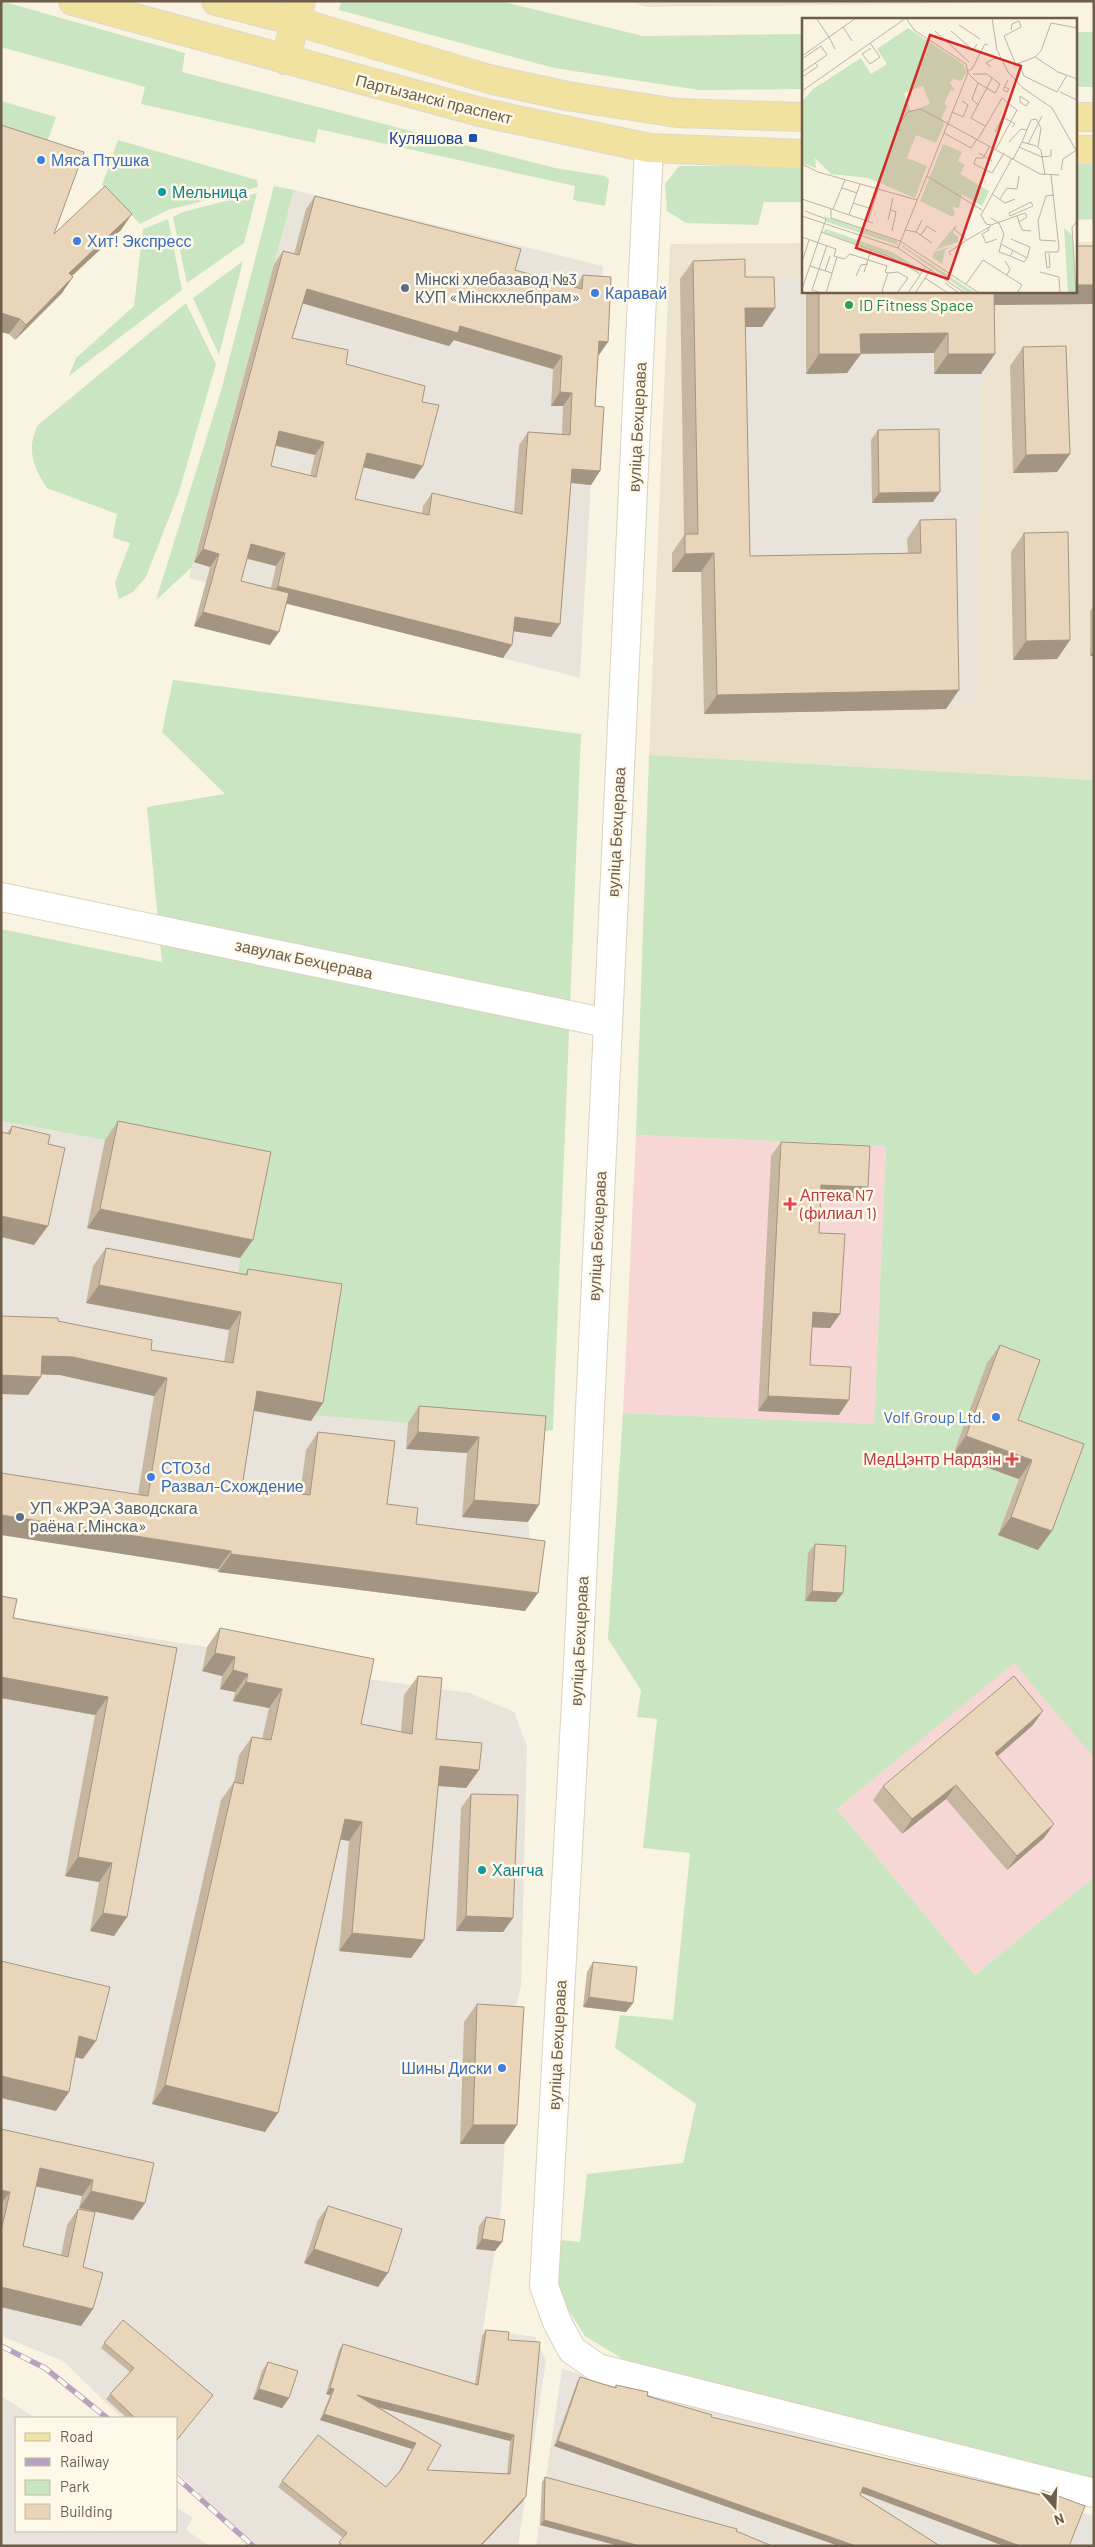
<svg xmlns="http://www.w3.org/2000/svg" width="1095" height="2547" font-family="Barlow,sans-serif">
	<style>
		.residential { fill: #ede4cf }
		.industrial { fill: #e8e4dc }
		.medical { fill: #f6d7d6 }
		.green { fill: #cae5c2 }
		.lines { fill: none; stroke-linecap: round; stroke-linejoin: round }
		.minor-casing { stroke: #dcd1be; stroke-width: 30 }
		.major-casing { stroke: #dcd8d4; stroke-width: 30 }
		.minor { stroke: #fff; stroke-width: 28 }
		.major { stroke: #f2e2a0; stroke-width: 28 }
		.rail-casing { stroke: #b8a2c0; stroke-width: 5.5 }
		.rail { stroke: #fdf8e7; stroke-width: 4; stroke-dasharray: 11; stroke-linecap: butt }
		.wall { fill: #c8b7a0; fill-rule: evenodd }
		.shaded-wall { fill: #a39582 }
		.building { fill: #e9d5ba; stroke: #a39582; fill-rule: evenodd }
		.transit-dot { fill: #1a4fb4; stroke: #fdf8e7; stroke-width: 2 }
		.shop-dot { fill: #3f7fe0; stroke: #fdf8e7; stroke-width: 2 }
		.culture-dot { fill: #0f9aa8; stroke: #fdf8e7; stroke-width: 2 }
		.service-dot { fill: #5c6f8a; stroke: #fdf8e7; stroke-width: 2 }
		.leisure-dot { fill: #2e9e5b; stroke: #fdf8e7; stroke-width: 2 }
		.health-dot { fill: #e0444e; stroke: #fdf8e7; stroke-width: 2 }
		.labels { text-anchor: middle; stroke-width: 5; stroke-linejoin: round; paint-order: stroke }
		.street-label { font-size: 16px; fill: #6e5d4b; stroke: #fdf8e7 }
		.transit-label { font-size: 16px; fill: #164399; stroke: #fdf8e7; text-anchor: end }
		.shop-label { font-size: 16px; fill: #366cbe; stroke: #fdf8e7; text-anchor: start }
		.culture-label { font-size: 16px; fill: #0d838f; stroke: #fdf8e7; text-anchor: start }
		.service-label { font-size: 16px; fill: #4e5e75; stroke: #fdf8e7; text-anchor: start }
		.leisure-label { font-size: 16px; fill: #27864d; stroke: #fdf8e7; text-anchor: start }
		.health-label { font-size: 16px; fill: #be3a42; stroke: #fdf8e7; text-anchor: start }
		.inset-road { fill: none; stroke: #bdb3a0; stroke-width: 1 }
		.view { fill: #d62828; fill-opacity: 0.15; stroke: #d62828; stroke-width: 2.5 }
		.inset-edge { fill: none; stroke: #6e5d4b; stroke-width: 2.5 }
	</style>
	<rect width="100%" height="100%" fill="#f9f4e1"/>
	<path class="residential" d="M626,1H1094V2L647,7Z
		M1076,242H1094V780L649,755L670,244L804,243V291H1076Z"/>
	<path class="industrial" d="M294,190L603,266L580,678L189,578Z
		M804,277V291H994L995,356L980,391L977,699L946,709L704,714L701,572H672V553L685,552L680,279Z
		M1,1121L105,1140L535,1433L528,1522L530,1539L520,1610L218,1572L199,1566L1,1535Z
		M1,1615L207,1647L361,1678L470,1693L514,1712L527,1746L521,1987L511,2026L501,2210L483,2329L535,2337L546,2361L518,2546H253L176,2471V2418H122L63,2361L1,2336Z
		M562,2369L1094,2516V2546H536Z
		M1,2396L36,2418H16V2531H176V2507L193,2518L186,2530L209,2546H1Z"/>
	<path class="medical" d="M636,1135L886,1146L874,1424L623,1413Z
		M1014,1662L1094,1758V1877L975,1975L837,1809Z"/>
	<path class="green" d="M1,1L185,53L182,72L555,168L605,176L609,180L605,206L573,200L575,186L318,129L315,143L141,104L145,87L1,47Z
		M341,1H500L643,36L804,34V89L699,90L554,68L339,10Z
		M1076,32H1094V87H1076Z
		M1,101L56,117L44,151L1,137Z
		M118,140L257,180L258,187L168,210L140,224L102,185Z
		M1076,165H1094V219L1076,220Z
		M679,166H804V202H764L758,225L686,223L667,211L665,184Z
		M274,186L294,190L192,567L156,600L221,391Z
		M257,193L244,243L187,283L173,217L183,212Z
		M168,219L182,290L69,376L76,358L134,306L143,229Z
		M243,261L219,355L193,298Z
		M186,303L216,364L179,492L146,577L133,592L119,599L115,583L130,543L114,538L113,535L117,514L47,488C33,468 26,447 38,425Z
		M173,680L581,734L553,1430L535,1433L312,1415L236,1287L240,1258L105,1140L1,1121V929L162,962L147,807L225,794L162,732Z
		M649,755L1094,780V1758L1014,1663L837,1809L975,1975L1094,1877V2480L631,2364L585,2336L556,2291L559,2240L580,2242L587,2174L683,2163L696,2104L615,2048L620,2015L673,2020L690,1853L643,1848L657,1719L637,1717L641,1690L608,1639L623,1413L874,1424L886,1146L636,1135Z"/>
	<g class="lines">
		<g class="minor-casing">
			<path id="minor" d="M649,148L578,1666L544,2286L557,2322L572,2350L598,2368L1094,2493
				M1,897L607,1023"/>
		</g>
		<g class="major-casing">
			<path id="major" d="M73,1L480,112L649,148L804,154
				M216,1L295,21L489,79L567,96L677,113L804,117
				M285,60L301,1
				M1076,117H1094
				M1076,150H1094"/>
		</g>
		<use href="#minor" class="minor"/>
		<use href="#major" class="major"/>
		<g class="rail-casing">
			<path id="rail" d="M1,2346L45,2368L107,2418
				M176,2477L253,2546"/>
		</g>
		<use href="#rail" class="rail"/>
	</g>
	<path class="wall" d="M1,125L54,234L121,230L72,276L62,293L15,340L9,334L1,332Z
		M315,196L515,270L575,287L583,275L599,355H598L595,406L600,471L591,485L571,483L560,624L551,637L513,631L503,658L287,603L270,645L194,626L210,567L194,562L274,264L283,251L294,254L306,209ZM303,303L449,346L454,340L553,369L551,406H563L562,434L528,432L519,445L514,512L432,493L423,506L422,514L355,499L363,467L414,479L423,466L422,402L292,338ZM276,446L315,455L310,476L271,466ZM247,559L276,566L271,588L241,581Z
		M1094,246V304L995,305L981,374H934V353H861L847,373L806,374V291H1076Z
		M693,261L745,277L775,308L762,327H745L750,556L908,553L907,539L920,520L946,709L704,714L701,572H672V553L684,535L680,279Z
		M1023,347L1070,454L1057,472L1013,473L1010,366Z
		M878,430L933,502L872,503L871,440Z
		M1024,533L1070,640L1057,659L1013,660L1011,552Z
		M1094,605V656H1090V611Z
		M118,1121L240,1258L87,1228L105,1140Z
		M12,1126L48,1144L34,1245L7,1133Z
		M781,1142L858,1201L821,1200L819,1233L840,1314L830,1328L812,1327L810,1365L839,1415L758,1411L771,1156Z
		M106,1248L245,1274L248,1269L311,1421L254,1411L242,1487L300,1494L306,1450L318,1432L387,1504L416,1524L525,1611L218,1572V1569L138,1494L154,1396L60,1375L41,1374L28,1395L58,1321L151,1350L224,1362L229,1330L86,1303L93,1266Z
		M1000,1345L1018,1420L1084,1444L1038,1550L998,1535L1019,1479L953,1455L987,1363Z
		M419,1406L546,1416L528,1522L462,1517L467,1453L406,1449L408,1423Z
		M815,1544L843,1593L836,1602L805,1601L808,1553Z
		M1,1596L13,1618L177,1648L127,1917L114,1936L90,1931L99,1882L65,1876L95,1715L1,1698Z
		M220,1628L361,1724L401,1732L404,1695L418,1676L436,1739L479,1770L466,1788L438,1786L424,1940L411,1958L339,1951L349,1841L341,1839L265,2132L152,2104L221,1800L234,1782L239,1755L252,1737L262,1739L269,1708L233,1701L235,1692L220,1689L222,1676L202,1671L207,1647Z
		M1033,1725L998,1756L1044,1838L1007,1870L946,1799L902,1834L873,1800L883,1786Z
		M471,1794L513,1918L503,1932L456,1931L461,1808Z
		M593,1962L633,2003L626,2012L583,2007L587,1972Z
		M477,2004L504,2144H460L464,2022Z
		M1,2129L145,2203L133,2220L79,2208L82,2196L36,2186L23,2246L61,2255L67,2225L78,2209L83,2267L93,2309L81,2326L1,2307Z
		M328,2206L378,2287L304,2263L318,2220Z
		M486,2217L502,2242L495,2251L476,2249L479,2226Z
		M486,2330L508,2340L526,2496L522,2502L481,2546H337L343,2538L278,2487L282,2481L386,2487L398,2473L412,2449L320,2420L330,2395L326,2394L339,2350L343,2344L475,2384L482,2336ZM378,2407L510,2441L507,2474L427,2470L441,2445Z
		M104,2343L210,2400L176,2418H127L106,2399L110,2394L130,2372L101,2348Z
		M268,2362L289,2398L282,2408L253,2399L262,2371Z
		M580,2377L614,2388L616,2385L711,2417L1039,2495L1042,2490L1069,2546H1004L861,2493L860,2495L940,2546H839L554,2446L577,2382Z
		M545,2477L736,2531L540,2525L542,2482Z"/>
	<path class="shaded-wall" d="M132,214L121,230L58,289L69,273Z
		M73,277L62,293L15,340L26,325Z
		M1076,285H1094V304L981,305L991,291H1076Z
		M307,289L460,326L562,356L553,369L454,340L449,346L298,302Z
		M745,308H775L762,327H732Z
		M1,313L20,319L9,334L1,332Z
		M948,333L934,353L847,354L860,334Z
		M599,341L608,342L599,355L590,354Z
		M819,354H861L847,373L806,374Z
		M948,354H995L981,374H934Z
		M560,392L572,393L563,406H551Z
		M279,431L324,442L315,455L270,444Z
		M367,453L423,466L414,479L358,466Z
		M1070,454L1057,472L1013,473L1026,455Z
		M572,469L600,471L591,485L563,482Z
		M940,492L933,502L872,503L879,493Z
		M251,544L285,553L276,566L242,557Z
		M203,549L219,554L210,567L194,562Z
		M714,553L701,572H672L685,554Z
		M278,586L512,645L503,658L268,599Z
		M203,612L279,632L270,645L194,626Z
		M515,617L560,624L551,637L506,630Z
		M1070,640L1057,659L1013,660L1026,641Z
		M1094,651V656H1090Z
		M959,690L946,709L704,714L717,695Z
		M821,1185L868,1187L858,1201L811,1199Z
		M100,1209L253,1240L240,1258L87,1228Z
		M1,1216L48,1226L34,1245L1,1237Z
		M99,1285L241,1312L229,1330L86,1303Z
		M813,1312L840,1314L830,1328L803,1327Z
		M42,1356L73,1357L167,1378L154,1396L60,1375L29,1374Z
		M1,1375L41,1377L28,1395L1,1394Z
		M257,1391L323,1403L311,1421L245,1409Z
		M768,1396L849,1400L839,1415L758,1411Z
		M418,1432L479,1437L467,1453L406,1449Z
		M966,1436L1032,1460L1019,1479L953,1455Z
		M474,1500L539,1505L528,1522L462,1517Z
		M1,1515L231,1551L218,1569L1,1535Z
		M1011,1517L1052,1531L1038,1550L998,1535Z
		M231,1554L538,1593L525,1611L218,1572Z
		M812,1591L843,1593L836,1602L805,1601Z
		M215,1653L235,1657L222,1676L202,1671Z
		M233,1670L248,1674L235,1692L220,1689Z
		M1,1677L108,1697L95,1715L1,1698Z
		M246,1682L282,1689L269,1708L233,1701Z
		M1043,1711L1033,1725L985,1767L995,1753Z
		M440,1766L479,1770L466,1788L427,1785Z
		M956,1785L946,1799L902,1834L912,1819Z
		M345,1819L362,1822L349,1841L332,1838Z
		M1054,1824L1044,1838L1007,1870L1017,1856Z
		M78,1857L112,1863L99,1882L65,1876Z
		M103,1913L127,1917L114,1936L90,1931Z
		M466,1916L513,1918L503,1932L456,1931Z
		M352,1933L424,1940L411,1958L339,1951Z
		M589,1997L633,2003L626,2012L583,2007Z
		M79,2036L96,2041L83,2059L66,2055Z
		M1,2076L69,2092L56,2111L1,2098Z
		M165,2085L278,2113L265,2132L152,2104Z
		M473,2125H517L504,2144H460Z
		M40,2168L93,2180L82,2196L29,2185Z
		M1,2190L10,2192L1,2204Z
		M91,2191L145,2203L133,2220L79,2208Z
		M482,2239L502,2242L495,2251L476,2249Z
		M314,2249L388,2273L378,2287L304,2263Z
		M1,2287L93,2309L81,2326L1,2307Z
		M330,2388L334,2389L330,2395L326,2394Z
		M259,2389L289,2398L282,2408L253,2399Z
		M357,2395L514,2435L510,2441L353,2401Z
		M324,2414L416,2443L412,2449L320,2420Z
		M558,2441L856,2546H839L554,2446Z
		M863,2487L1020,2545L1004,2546L860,2492Z
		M526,2496L522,2502L481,2546H480Z
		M544,2520L640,2546H619L540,2525Z"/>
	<path class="building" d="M1,125L84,152L54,234L105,186L132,214L69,273L73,277L26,325L20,319L1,313Z
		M315,196L521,249L515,270L582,289L583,275L611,277L608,342L599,341L595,406L604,407L600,471L572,469L560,624L515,617L512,645L278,586L285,553L251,544L241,581L289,593L279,632L203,612L219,554L203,549L283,251L299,255ZM307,289L458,333L460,326L562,356L560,392L572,393L570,435L528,432L522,514L432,493L429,515L355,499L367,453L423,466L439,405L422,402L425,386L346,364L348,350L292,338ZM279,431L324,442L316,477L271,466Z
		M1076,246H1094V285H1076Z
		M745,259V277H774L775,308H745L750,556L921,553L920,520L956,519L959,690L717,695L714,553L685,554V534H698L693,261Z
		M819,291H994L995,354H948V333L860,334L861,354H819Z
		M1066,346L1070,454L1026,455L1023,347Z
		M939,429L940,492L879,493L878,430Z
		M1068,532L1070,640L1026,641L1024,533Z
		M118,1121L271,1152L253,1240L100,1209Z
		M12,1126L50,1135L48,1144L65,1148L48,1226L1,1216V1132L10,1134Z
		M781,1142L870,1146L868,1187L821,1185L819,1233L845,1234L840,1314L813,1312L810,1365L851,1367L849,1400L768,1396Z
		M106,1248L247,1275L248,1269L342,1284L323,1403L257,1391L242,1487L310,1495L318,1432L395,1441L387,1504L418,1508L416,1524L545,1541L538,1593L231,1554V1551L1,1515V1473L148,1496L167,1378L73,1357L42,1356L41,1377L1,1375V1316L58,1318V1321L152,1340L151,1350L233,1363L241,1312L99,1285Z
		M1000,1345L1040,1360L1018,1420L1084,1444L1052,1531L1011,1517L1032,1460L966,1436Z
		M419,1406L546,1416L539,1505L474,1500L479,1437L418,1432Z
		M815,1544L846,1546L843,1593L812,1591Z
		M1,1596L17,1599L13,1618L177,1648L127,1917L103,1913L112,1863L78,1857L108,1697L1,1677Z
		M220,1628L374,1659L361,1724L412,1734L418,1676L442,1678L436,1739L482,1743L479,1770L440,1766L424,1940L352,1933L362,1822L345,1819L278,2113L165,2085L234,1782L243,1784L252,1737L271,1740L282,1689L246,1682L248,1674L233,1670L235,1657L215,1653Z
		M1014,1676L1043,1711L995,1753L1054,1824L1017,1856L956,1785L912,1819L883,1786Z
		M471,1794L518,1795L513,1918L466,1916Z
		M1,1961L110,1987L96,2041L79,2036L69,2092L1,2076Z
		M593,1962L637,1967L633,2003L589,1997Z
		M477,2004L524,2007L517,2125H473Z
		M1,2129L154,2163L145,2203L91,2191L93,2180L40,2168L23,2246L68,2257L78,2209L95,2212L83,2267L103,2273L93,2309L1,2287V2231L10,2192L1,2190Z
		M328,2206L402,2229L388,2273L314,2249Z
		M486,2217L505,2220L502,2242L482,2239Z
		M123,2320L213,2395L176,2441V2418H135L110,2394L134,2368L104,2343Z
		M486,2330L509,2332L508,2340L540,2342L526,2496L480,2546H343L339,2542L347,2533L282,2481L318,2435L386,2487L401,2470L416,2443L324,2414L334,2389L330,2388L343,2344L478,2385ZM357,2395L514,2435L510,2474L427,2470L441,2445Z
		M268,2362L298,2371L289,2398L259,2389Z
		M580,2377L616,2388V2385L648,2392L647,2396L712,2415L711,2417L1040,2495L1042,2490L1085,2506L1069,2546H1020L863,2487L860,2495L940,2546H856L558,2441Z
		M545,2477L737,2529L736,2531L772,2546H640L544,2520Z"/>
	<rect class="transit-dot" x="468" y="133" width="10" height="10" rx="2.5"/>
	<g class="shop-dot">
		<circle cx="41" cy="160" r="5"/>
		<circle cx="77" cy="241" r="5"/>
		<circle cx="595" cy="293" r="5"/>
		<circle cx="996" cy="1417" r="5"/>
		<circle cx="151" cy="1477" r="5"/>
		<circle cx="502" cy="2068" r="5"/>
	</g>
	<g class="culture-dot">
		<circle cx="162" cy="192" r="5"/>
		<circle cx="482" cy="1870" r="5"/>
	</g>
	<g class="service-dot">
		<circle cx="405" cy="288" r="5"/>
		<circle cx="20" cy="1517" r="5"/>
	</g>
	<circle class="leisure-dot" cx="849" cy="305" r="5"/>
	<g class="health-dot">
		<path d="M787.5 1196.5h5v5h5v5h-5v5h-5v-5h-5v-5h5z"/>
		<path d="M1009.5 1451.5h5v5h5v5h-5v5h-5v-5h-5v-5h5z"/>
	</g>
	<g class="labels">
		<g class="street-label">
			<text transform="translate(434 99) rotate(14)" y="6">Партызанскі праспект</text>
			<text transform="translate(637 427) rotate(-87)" y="6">вуліца Бехцерава</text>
			<text transform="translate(616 832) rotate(-87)" y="6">вуліца Бехцерава</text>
			<text transform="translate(304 959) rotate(12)" y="6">завулак Бехцерава</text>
			<text transform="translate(597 1236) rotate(-87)" y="6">вуліца Бехцерава</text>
			<text transform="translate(579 1641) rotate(-87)" y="6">вуліца Бехцерава</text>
			<text transform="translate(557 2045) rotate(-87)" y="6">вуліца Бехцерава</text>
		</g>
		<g class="transit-label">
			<text x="463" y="144">Куляшова</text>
		</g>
		<g class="shop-label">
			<text x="51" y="166">Мяса Птушка</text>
			<text x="87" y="247">Хит! Экспресс</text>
			<text x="605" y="299">Каравай</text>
			<text x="986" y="1423" text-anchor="end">Volf Group Ltd.</text>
			<text x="161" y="1474">СТО3d<tspan x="161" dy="18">Развал-Схождение</tspan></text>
			<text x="492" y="2074" text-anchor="end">Шины Диски</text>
		</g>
		<g class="culture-label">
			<text x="172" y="198">Мельница</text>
			<text x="492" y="1876">Хангча</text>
		</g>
		<g class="service-label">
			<text x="415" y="285">Мінскі хлебазавод №3<tspan x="415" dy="18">КУП «Мінскхлебпрам»</tspan></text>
			<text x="30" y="1514">УП «ЖРЭА Заводскага<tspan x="30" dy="18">раёна г.Мінска»</tspan></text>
		</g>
		<g class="leisure-label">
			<text x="859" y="311">ID Fitness Space</text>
		</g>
		<g class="health-label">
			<text x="800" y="1201">Аптека N7<tspan x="800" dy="18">(филиал 1)</tspan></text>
			<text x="1001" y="1465" text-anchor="end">МедЦэнтр Нардзін</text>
		</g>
	</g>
	<g transform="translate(802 18)">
		<rect width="275" height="275" fill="#f9f4e1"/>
		<path d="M106,10L161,46L165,54L159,63L151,61L148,65L153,72L148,73L142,86L145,88L140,99L142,107L134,125L114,117L105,140L125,148L113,180L66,160L29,156L13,140L14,150L0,145V84L11,71L59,40L69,56L85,46L75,31ZM121,68L128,86L109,93L102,75ZM141,126L160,134L156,143L163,147L158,156L187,173L180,188L160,176L157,190L150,189L153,195L151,199L118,183ZM22,198L95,223L96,227L25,204ZM153,208L151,215L156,219V224L133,232ZM262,210L270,217L274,275H266ZM24,211L90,234L118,251L115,254L93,240L21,214ZM101,227L103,229L173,275H166L100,229ZM151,228L143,232L140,246L130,239L132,234Z" fill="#cae5c2" fill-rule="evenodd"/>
		<path class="inset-road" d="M190,0L195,32L206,54L221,70L250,90L275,134M157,7L178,21M41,9L50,23M275,10L249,5L239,33L233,39L256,54L275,61M209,12L210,6L217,3L219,9L202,18L214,47M133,13L167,44M149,13L171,32L175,26M68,25L78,39L68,46L60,36L69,30M33,31L27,19L54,0M0,38L27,19L14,0M0,41L19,28L25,37L0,54M217,45L222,58L255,74L265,57M215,46L233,39M189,49L184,45L193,40M166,53L170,51L183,26L186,27M166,55L176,65L170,81L176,87M0,56L2,58L16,48L13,45M171,56H185L198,66L193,75L176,65M203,69L207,71L205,74L201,72L206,62M0,73L104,0M258,74L275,82M218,78L227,84L224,88L218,84ZM150,94L161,99L166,87L160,83M183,108L169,100L190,60M99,113L94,110L106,94L119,91L238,156L257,157M193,114L201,99L213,106L210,109M142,115L169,130L175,121M176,121L200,80L215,92L194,131M207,124L219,111L225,112M220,124L229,102L234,101L239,110L236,129M226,126L240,98M188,128L181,140H174L172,146L190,155L202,135M217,129L240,139L249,138V131M177,135L190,143M210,140L179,197L184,206L189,207L223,195L225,199L217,204L215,198M211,141L220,124L234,128L239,132L243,157M0,146L16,154L115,182M259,152L261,141L273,133M125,158L180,192M40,170L55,175M190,176L203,185L213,181M252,177L244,178L236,203L238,222L254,223M0,181L71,205M198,181L205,170L215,171L217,158M229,184L231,188L208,198L207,195ZM51,185L70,191M29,191V200L98,223L177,275M31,191L43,162M89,192L94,194L90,213M47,197L58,166M0,198L96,230L163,275M189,200L197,205L202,216L199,226L225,240L228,229L209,221M86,202L91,180M66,203L76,172M217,204L220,212L229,213M154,208L152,211L165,222L189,208M186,209L187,212L180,216L184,225L195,221M103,212L114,214L120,202M19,214L91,240L118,256M114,214L130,225M119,217L125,208L134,214M0,219L34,231L32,238L35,239L42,241L48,236L85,248L83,254L86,255M199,226L197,234L208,238M96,230L166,55L164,46L112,12L104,0M211,233L208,238L222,244L225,240M247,235L248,249L245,250L243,234H256L257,230L249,157M149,237L147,234L165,222M203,243L208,251L205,257M0,244L7,222M8,248L30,255M23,253L28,238M62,254L69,232M238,254L257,259L258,275M54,258L59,247L66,246M123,260L146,275M143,265L157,275M164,266L181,242L220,267L215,275M0,271L24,201L3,193M19,275L10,272L25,227M24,275L35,239M83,275L80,273L86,255L96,254L106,260L95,275M106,275L124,248M113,275L129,251M274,275L270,209L275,204"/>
		<path class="view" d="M128,17L219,48L146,261L54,230Z"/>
		<rect width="275" height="275" class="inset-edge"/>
	</g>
	<rect width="1095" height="2547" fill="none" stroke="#6e5d4b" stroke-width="5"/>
	<rect x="15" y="2417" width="162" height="115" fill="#fdf8e7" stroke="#c4baa9"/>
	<rect x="25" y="2433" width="25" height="8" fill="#f2e2a0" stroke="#c4baa9"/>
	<text x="60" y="2442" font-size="15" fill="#6e5d4b">Road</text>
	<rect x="25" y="2458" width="25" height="8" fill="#b8a2c0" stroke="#c4baa9"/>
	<text x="60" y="2467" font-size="15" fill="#6e5d4b">Railway</text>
	<rect x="25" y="2480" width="25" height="15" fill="#cae5c2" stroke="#c4baa9"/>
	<text x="60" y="2492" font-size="15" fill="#6e5d4b">Park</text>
	<rect x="25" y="2504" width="25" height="15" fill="#e9d5ba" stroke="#c4baa9"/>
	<text x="60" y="2517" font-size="15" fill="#6e5d4b">Building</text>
	<g transform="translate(1055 2507) rotate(161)" stroke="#fdf8e7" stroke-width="4" paint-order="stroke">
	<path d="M0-4L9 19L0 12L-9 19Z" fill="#6e5d4b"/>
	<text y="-8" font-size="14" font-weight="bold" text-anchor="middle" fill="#6e5d4b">N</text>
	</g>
</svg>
